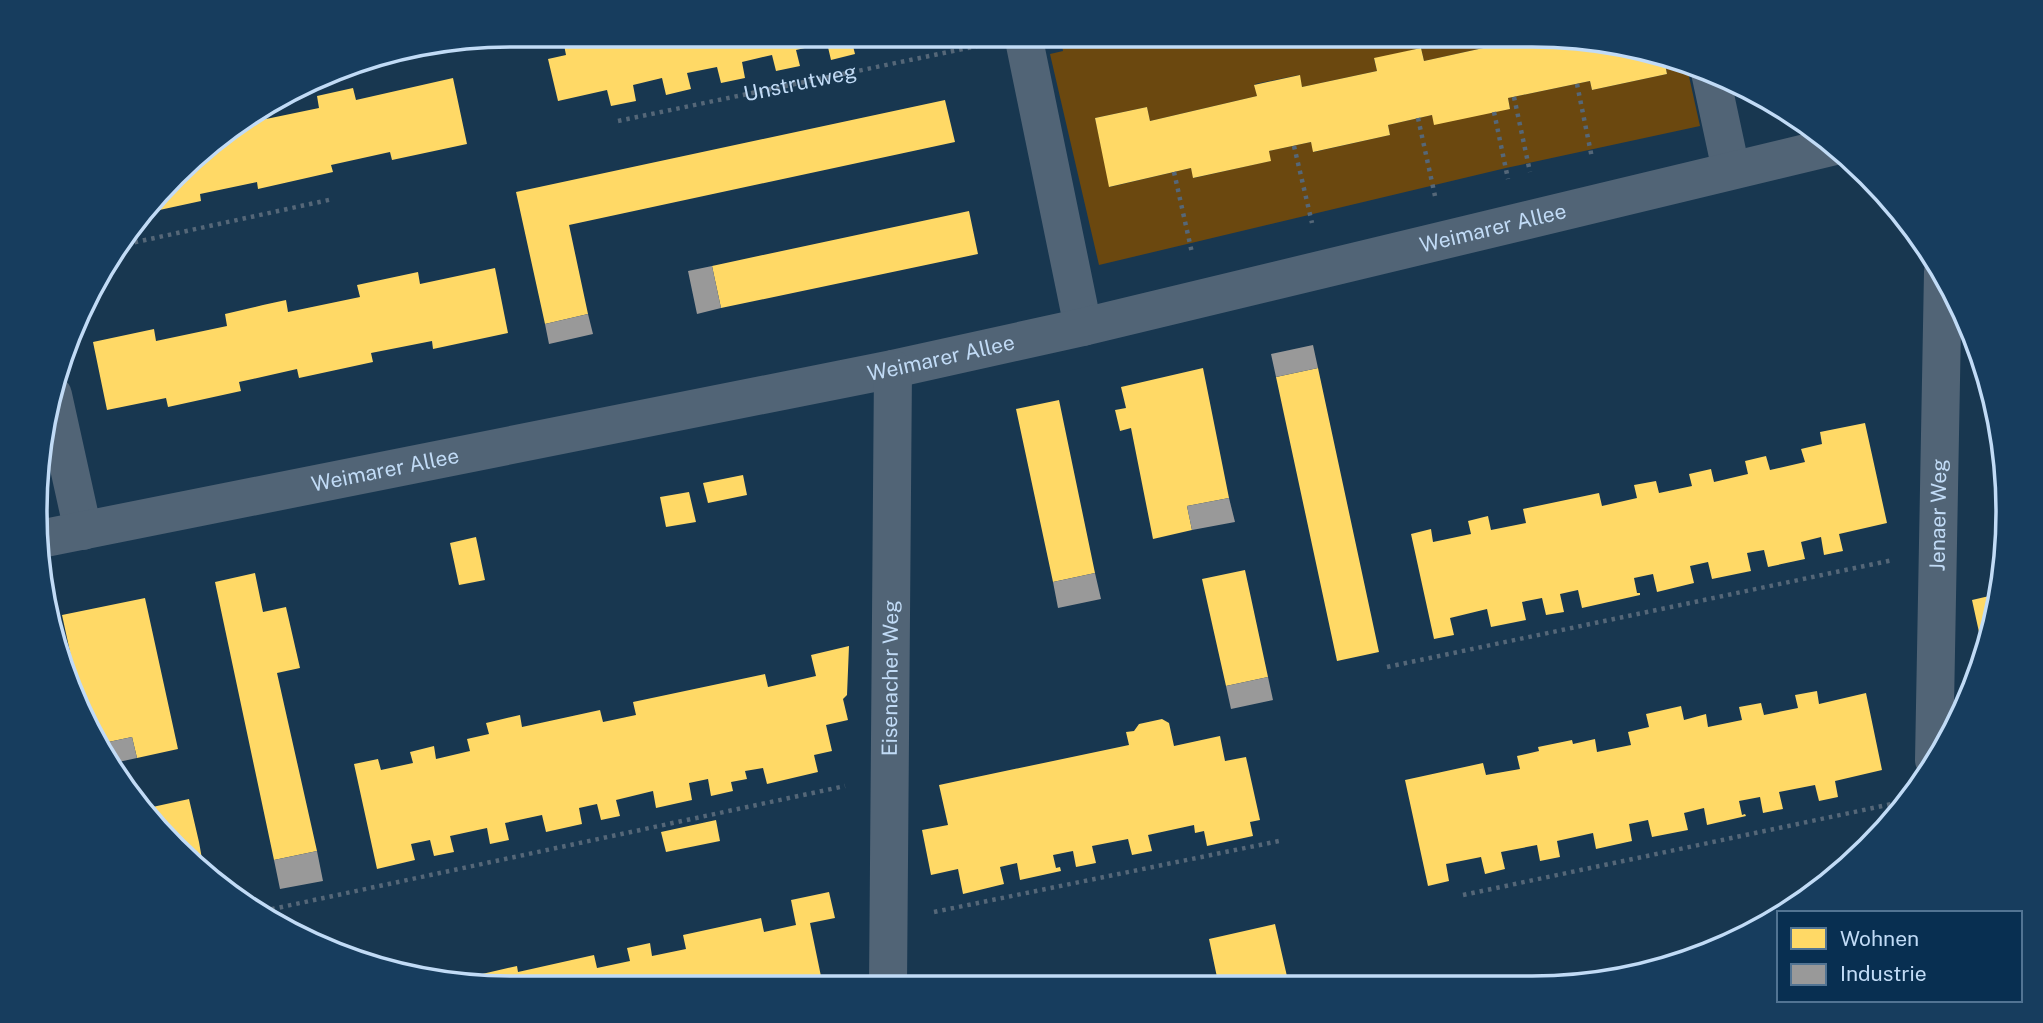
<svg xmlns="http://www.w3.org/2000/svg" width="2043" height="1023" font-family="'Public Sans',sans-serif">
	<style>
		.green { fill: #6b480f }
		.homes { fill: #ffd966 }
		.industry { fill: #999 }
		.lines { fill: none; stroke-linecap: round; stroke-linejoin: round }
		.path { stroke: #556778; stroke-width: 4.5; stroke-dasharray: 3.5 5; stroke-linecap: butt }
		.street { stroke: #516476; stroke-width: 38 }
		.labels { text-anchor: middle; stroke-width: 7; stroke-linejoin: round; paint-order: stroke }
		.street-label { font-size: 21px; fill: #c1dbf6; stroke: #082f51 }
		.rim { fill: none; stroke: #c1dbf6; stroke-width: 3.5 }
	</style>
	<rect width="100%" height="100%" fill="#183750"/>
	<path class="green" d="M1082,36H1495L1497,45L1424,61L1421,48L1374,59L1377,71L1302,87L1299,75L1255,84L1257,96L1150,121L1147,107L1095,118L1110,187L1191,168L1194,178L1270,161L1269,151L1311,142L1314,152L1390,135L1388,125L1432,115L1510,109L1508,98L1590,81L1592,90L1667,74L1663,54L1686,63L1700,126L1506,168L1099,265L1050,54L1063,51L1061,40Z"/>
	<path class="homes" d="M562,35H859L860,36L851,38L855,54L831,60L827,43L796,50L800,66L776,71L772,55L742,62L745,78L721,83L717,67L687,73L691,89L666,95L662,78L633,85L636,101L611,106L607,90L558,101L548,59L566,55Z
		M882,35H909L911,43L885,48Z
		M1495,36H1562L1654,51L1663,54L1667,74L1592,90L1590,81L1508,98L1510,109L1434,125L1432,115L1388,125L1390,135L1313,152L1311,142L1269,151L1271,161L1193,178L1191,168L1109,187L1095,118L1147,107L1150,121L1257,96L1254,85L1300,75L1302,87L1377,71L1374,58L1421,48L1424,61L1497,45Z
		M453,78L467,144L392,160L390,152L331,165L333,172L258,189L257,182L200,194L201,201L141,214L154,197L221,134L237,125L319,108L317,96L353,88L356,100Z
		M945,100L955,142L569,225L588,314L545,324L516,192Z
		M969,211L978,254L721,308L712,266Z
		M495,268L508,333L433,349L432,341L371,353L373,362L299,378L297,369L239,382L241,391L168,407L166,398L107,410L93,342L154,329L156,341L227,326L225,314L263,305L286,300L288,312L360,297L357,285L418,272L420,284Z
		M1203,368L1229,498L1187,506L1192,530L1153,539L1131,428L1120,431L1115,410L1126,408L1121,387Z
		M1318,368L1379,652L1337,661L1276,377Z
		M1059,400L1095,573L1053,582L1016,409Z
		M1865,423L1887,523L1839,534L1843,551L1824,555L1821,537L1801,542L1805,559L1768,567L1764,550L1747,553L1751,571L1712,579L1708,562L1690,566L1694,583L1657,592L1653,574L1634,578L1637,593H1640V595L1582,608L1578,590L1560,594L1564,612L1546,615L1542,598L1522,602L1526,620L1491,627L1487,609L1450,618L1454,635L1434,639L1411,534L1431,529L1433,542L1471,534L1468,521L1488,516L1491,530L1526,523L1523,509L1599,493L1602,506L1637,498L1634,485L1656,481L1659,493L1692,486L1689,474L1711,469L1714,482L1748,474L1745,461L1766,456L1770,470L1805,462L1801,449L1822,444L1820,432Z
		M743,475L747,495L708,503L703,483Z
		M689,492L696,522L666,527L660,497Z
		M476,537L485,580L459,585L450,543Z
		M1245,570L1268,677L1226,686L1202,579Z
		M255,573L263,612L286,607L300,668L277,673L317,851L274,860L215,582Z
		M1998,594L1992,634L1984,655L1972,600Z
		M145,598L178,749L137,758L132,737L99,744L86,725L62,615Z
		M849,646L847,695L843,699L848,720L826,725L832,751L814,755L818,772L767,784L763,768L745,771L747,779L731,782L733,791L711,796L708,779L689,783L692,800L656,808L653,791L616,800L620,816L601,820L597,804L579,808L582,824L546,832L542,815L505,823L509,840L490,844L487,828L450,836L454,852L434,856L430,840L411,844L415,860L377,869L354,764L378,759L381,770L413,763L410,752L434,746L436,759L470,751L467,739L489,734L486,723L520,715L522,727L600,710L603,722L636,715L633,702L765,674L768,687L816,676L811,655Z
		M1817,691L1819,704L1866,693L1882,770L1835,781L1838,797L1819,801L1815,785L1779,792L1783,809L1763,813L1760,797L1739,801L1742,815L1745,814L1746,816L1707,825L1704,808L1684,813L1688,830L1652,837L1648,820L1629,824L1632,841L1596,849L1593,833L1557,841L1560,857L1540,861L1537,845L1501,852L1505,869L1485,874L1481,857L1446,864L1449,881L1428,886L1405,780L1483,763L1486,775L1520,769L1517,756L1539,751L1538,747L1572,740L1573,744L1595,739L1597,752L1631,745L1628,732L1649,727L1646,714L1681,706L1684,720L1706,714L1708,727L1742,720L1739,707L1761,703L1764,715L1798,708L1795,695Z
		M1162,719L1169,723L1174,746L1220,736L1225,761L1246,757L1260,820L1250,822L1253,836L1207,846L1204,831L1195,833L1194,825L1148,835L1152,851L1132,855L1128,839L1092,846L1096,863L1076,867L1073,851L1053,855L1056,868L1060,867L1061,871L1020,880L1017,863L1000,867L1004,884L963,894L958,869L931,875L922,830L948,825L939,785L1129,745L1126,732L1134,731L1139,724Z
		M189,799L199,842L204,870L175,849L148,808Z
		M716,820L720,841L666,852L661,832Z
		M829,892L835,918L810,923L823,986L481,987L463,984L483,980L482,974L517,966L518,972L594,955L597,968L630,961L627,948L650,943L652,956L686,949L683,935L761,918L764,932L796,925L791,900Z
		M1275,924L1289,985H1210L1218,982L1209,939Z
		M1181,977L1183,985H1161L1160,982Z"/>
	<path class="industry" d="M712,266L721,308L697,314L688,271Z
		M588,314L593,334L549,344L545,324Z
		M1313,345L1318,368L1276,377L1271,354Z
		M1229,498L1235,522L1192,530L1187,506Z
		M1095,573L1101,599L1058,608L1053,582Z
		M1268,677L1273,700L1231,709L1226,686Z
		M132,737L137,758L114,763L99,744Z
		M317,851L323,881L280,889L274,860Z"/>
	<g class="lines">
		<g class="path">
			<path d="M1577,84L1592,158"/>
			<path d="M1514,97L1530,172"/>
			<path d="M1494,112L1508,179"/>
			<path d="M1418,118L1435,196"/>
			<path id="s1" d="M618,121L977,46"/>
			<path d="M1294,146L1312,223"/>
			<path d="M1174,172L1192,253"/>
			<path d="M118,246L333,199"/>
			<path d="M1387,667L1893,560"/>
			<path d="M1463,895L1906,801"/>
			<path d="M263,911L845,786"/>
			<path d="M934,912L1279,841"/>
		</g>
		<g class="street">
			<path d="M1023,35L1083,327"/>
			<path d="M1710,72L1731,170"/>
			<path d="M53,395L83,531"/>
			<path id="s2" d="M40,539L893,369L1083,327L1835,146"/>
			<path id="s3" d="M1934,760L1943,272"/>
			<path id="s4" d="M888,986L893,369"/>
		</g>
	</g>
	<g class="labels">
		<g class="street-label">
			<text dy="7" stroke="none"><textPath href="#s1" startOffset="186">Unstrutweg</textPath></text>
			<text dy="7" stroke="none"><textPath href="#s2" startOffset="1486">Weimarer Allee</textPath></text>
			<text dy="7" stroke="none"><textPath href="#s2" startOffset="919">Weimarer Allee</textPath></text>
			<text dy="7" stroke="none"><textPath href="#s2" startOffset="352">Weimarer Allee</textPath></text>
			<text dy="7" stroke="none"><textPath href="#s3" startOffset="245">Jenaer Weg</textPath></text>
			<text dy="7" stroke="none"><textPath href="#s4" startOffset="308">Eisenacher Weg</textPath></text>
		</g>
	</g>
	<path d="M0 0H2043V1023H0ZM511 47H1532A464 464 0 0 1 1996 511V512A464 464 0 0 1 1532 976H511A464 464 0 0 1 47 512V511A464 464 0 0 1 511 47Z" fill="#173d5e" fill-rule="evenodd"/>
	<path class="rim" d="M511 47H1532A464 464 0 0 1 1996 511V512A464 464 0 0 1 1532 976H511A464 464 0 0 1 47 512V511A464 464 0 0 1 511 47Z"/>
	<rect x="1777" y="911" width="245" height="91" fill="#082f51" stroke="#527493" stroke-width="2"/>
	<rect x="1791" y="928" width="35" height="21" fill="#ffd966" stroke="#527493" stroke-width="2"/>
	<text x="1840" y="946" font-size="21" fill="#c1dbf6">Wohnen</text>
	<rect x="1791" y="964" width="35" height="21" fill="#999999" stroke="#527493" stroke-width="2"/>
	<text x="1840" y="981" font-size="21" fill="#c1dbf6">Industrie</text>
</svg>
